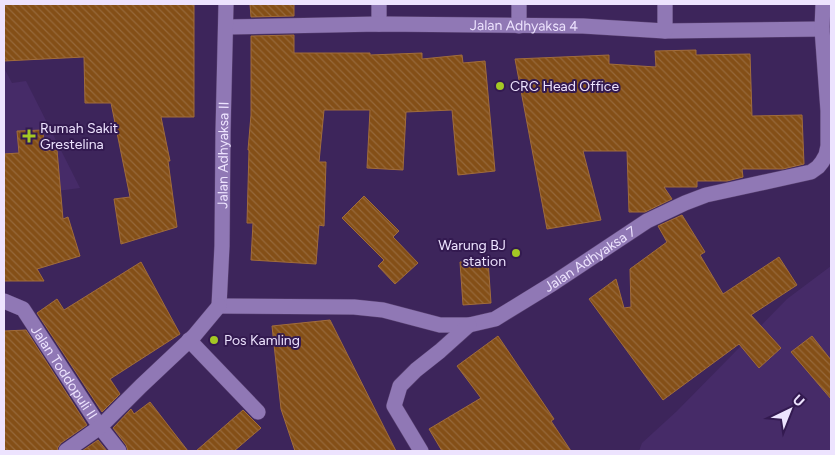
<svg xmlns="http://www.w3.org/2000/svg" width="835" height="455" font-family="Figtree,sans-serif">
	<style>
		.built { fill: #462b68 }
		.building { fill: url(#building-back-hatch); stroke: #a16c3a }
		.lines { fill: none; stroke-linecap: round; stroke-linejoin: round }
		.minor-casing { stroke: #594271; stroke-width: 16 }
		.minor { stroke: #9078b5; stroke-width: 15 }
		.poi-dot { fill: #a4c824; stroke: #331a50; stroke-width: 2 }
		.labels { text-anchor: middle; stroke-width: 4; stroke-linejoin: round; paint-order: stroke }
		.street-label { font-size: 14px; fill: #ede3fe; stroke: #331a50 }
		.poi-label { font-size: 14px; fill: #ede3fe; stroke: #331a50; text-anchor: start }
	</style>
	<defs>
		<pattern id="building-back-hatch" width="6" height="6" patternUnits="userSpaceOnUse" patternTransform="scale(1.25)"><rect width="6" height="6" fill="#844f17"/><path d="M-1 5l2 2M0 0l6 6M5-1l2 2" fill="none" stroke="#96683a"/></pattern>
	</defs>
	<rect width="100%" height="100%" fill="#3d255b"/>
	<path class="built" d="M4,68L12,83L26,81L80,188L4,198Z
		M831,266V451H639L642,443L677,411L787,299Z"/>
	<path class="building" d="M4,4H194V117H161L170,161H168L177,227L121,244L114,199L130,197L111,103H85L84,57L4,61Z
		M250,4H294V16L251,17Z
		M294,35V53H370V55L422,53V59L462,55L463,63L485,61L495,171L458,175L452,110L406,112L403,170L367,168L370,110H324L319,162H326L324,226L319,225L316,264L251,260L253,223H247L249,150H248L251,115V36Z
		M696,50V55L750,54L752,116L802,115L804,164L783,169H742L743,177L727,181H697V187H664L672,199L645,212H629L627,151H583L601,220L547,229L515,59L609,55V64L656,67L655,51Z
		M43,130L44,151L57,150L63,219L68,217L80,256L37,269L44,281H4V154L19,153L17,131Z
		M364,196L399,231L393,237L418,263L395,284L378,266L384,260L342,218Z
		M682,215L705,252L700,255L723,294L779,257L797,285L751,315L781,348L759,368L739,344L663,400L589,299L616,279L624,308L631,307L630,269L667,242L658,226Z
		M488,260L491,303L463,305L460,262Z
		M141,262L180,334L110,379L120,394L102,412L37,313L57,299L64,310Z
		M330,320L396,451H295L281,409L272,326Z
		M26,330L87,425L61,443L58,447L57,451H4V331Z
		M498,336L554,419L551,421L571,451H442L429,429L481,398L457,366Z
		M812,336L831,360V399L791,352Z
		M150,402L174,433L188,451H128L126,445L113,428L131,409L134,414Z
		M243,410L261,428L234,451H196Z
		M98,440L107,451H82Z"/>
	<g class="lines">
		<g class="minor-casing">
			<g id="minor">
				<path d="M379,4V24"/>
				<path d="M519,26V4"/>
				<path id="s1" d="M226,27L379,24L583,26L665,31L822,29"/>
				<path d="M665,31V4"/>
				<path id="s2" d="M4,301L23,309L100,427L119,451"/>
				<path id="s3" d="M219,306L354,307L383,310L440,325H469L495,319L552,284L647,221L685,203L706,195L811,172L818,167L822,162L826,155L828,146V111L822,29L823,4"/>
				<path id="s4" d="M219,306L222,246L223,132L226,4"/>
				<path d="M189,340L258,412"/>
				<path d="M66,451L100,427L141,386L194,336L219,306"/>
				<path d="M421,451L394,406L400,386L416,370L440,351L469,325"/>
			</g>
		</g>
		<use href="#minor" class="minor"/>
	</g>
	<g class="poi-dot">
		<circle cx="500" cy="86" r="5"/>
		<path d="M26.5 128.5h5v5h5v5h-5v5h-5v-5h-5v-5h5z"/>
		<circle cx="516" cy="253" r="5"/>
		<circle cx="214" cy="340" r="5"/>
	</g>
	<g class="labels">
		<g class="street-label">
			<text dy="5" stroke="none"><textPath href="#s1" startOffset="298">Jalan Adhyaksa 4</textPath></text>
			<text dy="5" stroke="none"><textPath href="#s4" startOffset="151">Jalan Adhyaksa II</textPath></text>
			<text dy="5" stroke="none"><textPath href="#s3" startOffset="391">Jalan Adhyaksa 7</textPath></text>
			<text dy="5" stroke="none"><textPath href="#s2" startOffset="96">Jalan Toddopuli II</textPath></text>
		</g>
		<g class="poi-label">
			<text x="510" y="91">CRC Head Office</text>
			<text x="40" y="133">Rumah Sakit<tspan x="40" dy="16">Grestelina</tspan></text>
			<text x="506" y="250" text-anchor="end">Warung BJ<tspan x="506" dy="16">station</tspan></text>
			<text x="224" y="345">Pos Kamling</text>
		</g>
	</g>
	<rect width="835" height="455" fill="none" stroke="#ede3fe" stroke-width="10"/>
	<g transform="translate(790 410) rotate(43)" stroke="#331a50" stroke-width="4" paint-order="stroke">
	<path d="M0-4L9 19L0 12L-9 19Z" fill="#ede3fe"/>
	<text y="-8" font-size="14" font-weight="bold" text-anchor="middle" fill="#ede3fe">U</text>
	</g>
</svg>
